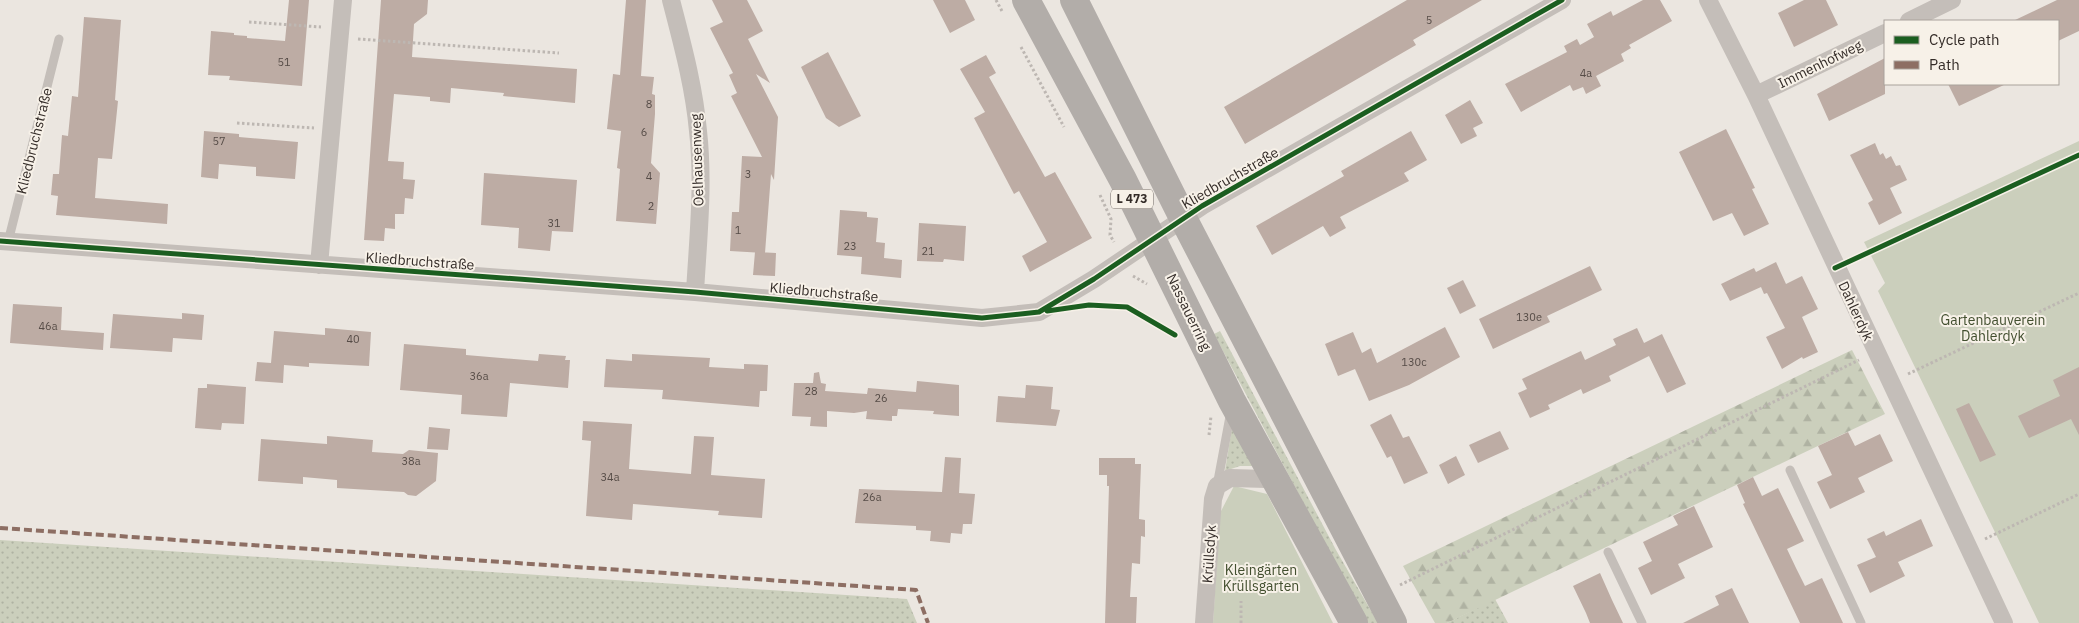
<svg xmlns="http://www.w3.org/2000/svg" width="2079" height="623" font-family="'IBM Plex Sans',sans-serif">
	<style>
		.grass { fill: url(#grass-dots) }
		.forest { fill: url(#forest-firs) }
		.green { fill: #cbcfbc }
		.building { fill: #bdaca4 }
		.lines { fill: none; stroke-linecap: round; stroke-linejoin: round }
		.path { stroke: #bdb7b2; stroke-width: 3; stroke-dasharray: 2.5 2.5; stroke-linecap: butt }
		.lane { stroke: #c4beb9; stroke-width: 9 }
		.street { stroke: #c4beb9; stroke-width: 18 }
		.primary { stroke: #b2ada9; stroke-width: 28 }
		.quiet { stroke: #8d6e63; stroke-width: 4; stroke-dasharray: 8 4; stroke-linecap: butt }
		.cycleway-casing { stroke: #f7f1e8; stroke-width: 8 }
		.cycleway { stroke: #1b5e20; stroke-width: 5 }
		.labels { text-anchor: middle; stroke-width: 4; stroke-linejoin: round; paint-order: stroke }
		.number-label { font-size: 11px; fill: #564c47 }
		.shield { fill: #f7f1e8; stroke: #6e6762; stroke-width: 1 }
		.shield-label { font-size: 12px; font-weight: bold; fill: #342c28 }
		.street-label { font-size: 14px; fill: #342c28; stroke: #f7f1e8 }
		.park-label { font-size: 14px; fill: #424f2f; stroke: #f7f1e8 }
	</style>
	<defs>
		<pattern id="grass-dots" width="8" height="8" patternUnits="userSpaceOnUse" patternTransform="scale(1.25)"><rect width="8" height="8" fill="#cbcfbc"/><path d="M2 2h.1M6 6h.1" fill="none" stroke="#afb2a2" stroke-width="1.8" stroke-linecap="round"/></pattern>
		<pattern id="forest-firs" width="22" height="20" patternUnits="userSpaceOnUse" patternTransform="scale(1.25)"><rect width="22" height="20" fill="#cbcfbc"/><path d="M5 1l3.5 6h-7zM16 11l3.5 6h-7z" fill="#afb2a2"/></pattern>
	</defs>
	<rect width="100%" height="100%" fill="#ebe6e0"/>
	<path class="grass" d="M1220,331L1336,550L1378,623H1367L1214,334Z
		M1232,427L1255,466H1240L1225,471Z
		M0,540L907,599L917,623H0Z
		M1495,599L1508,623H1447Z"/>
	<path class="forest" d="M1852,350L1885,414L1447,623H1435L1403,566Z"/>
	<path class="green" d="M2079,141V623H2039L1878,291L1885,283L1864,242Z
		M1234,486L1267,494L1333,623H1213L1220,513Z"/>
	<path class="building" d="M289,0H309L302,86L229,80L230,76L208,75L211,31L234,33V35L247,36V38L285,41Z
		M381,0H428L427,14L414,24L412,57L577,69L575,103L503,96L504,93L451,88L450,103L430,101V97L394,94L388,161L404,162L403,179L415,180L413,199L405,198L404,214H395V229L385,228L384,241L364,240Z
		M626,0H646L641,76L654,77L652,94L655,95V114L651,163L660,173L656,224L616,221L620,169L617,168L621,131L607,129L613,74L620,75Z
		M712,0H747L763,31L748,39L770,83L756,74L778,117L774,180L771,174L765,253L730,251L732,212H739L742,156L762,157L731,96L737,93L729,75L733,73L710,28L723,22Z
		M933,0H965L975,20L950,33Z
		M1407,0H1482L1413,40L1416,45L1245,144L1224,107Z
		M1643,0H1660L1672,21L1629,45L1631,48L1621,54L1624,61L1596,76L1601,86L1586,94L1583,87L1573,91L1570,85L1521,112L1505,84L1567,52L1564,46L1577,39L1580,45L1594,37L1587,24L1611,11L1613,16Z
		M1804,0H1826L1838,25L1794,47L1778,13Z
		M2057,0H2079V31L2058,41V21H2013Z
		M84,17L121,20L115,100L118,101L112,159L98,158L95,198L168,204L167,224L56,215L58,196L51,195L53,174H59L62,135L68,136L72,96L78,97Z
		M828,52L861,116L839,127L826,118L801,67Z
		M986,55L996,73L989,77L1045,177L1055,172L1092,238L1030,272L1022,256L1047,242L1019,191L1014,194L974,118L985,112L960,69Z
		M1885,58V94L1829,121L1817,94Z
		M1948,84H2006L1959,106Z
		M1470,100L1483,123L1473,128L1477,136L1461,144L1445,115Z
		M1726,129L1755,188L1752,189L1769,224L1744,236L1732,213L1713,221L1679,152Z
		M204,131L239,134V137L298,142L295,179L256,176V167L219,164L218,179L201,177Z
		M1411,131L1427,160L1404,173L1409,181L1340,217L1346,228L1330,237L1323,226L1272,255L1256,226L1344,176L1341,171Z
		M1875,143L1880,155L1883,153L1886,159L1891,156L1896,166L1900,165L1907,180L1890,188L1902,213L1879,225L1868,203L1873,200L1850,155Z
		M484,173L577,180L573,232L552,231L550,251L518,248L519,228L481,225Z
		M840,210L867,212V217L878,218L876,242L885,243L884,258L902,260L901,278L861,274L862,257L837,255Z
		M919,223L966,226L964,261L944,259L943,262L917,261Z
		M755,252L776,253L775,276L753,275Z
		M1776,262L1786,284L1802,276L1818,309L1802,317L1818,352L1803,359L1802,357L1782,369L1766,337L1785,328L1767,293L1764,294L1761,287L1730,301L1721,284L1754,268L1756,272Z
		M1590,266L1602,290L1547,316L1550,322L1493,349L1479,319Z
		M1463,280L1476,306L1460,314L1447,288Z
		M13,304L62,307L61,330L104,333L103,350L10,343Z
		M182,313L204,315L202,340L173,338L172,352L110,348L113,314L182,319Z
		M1445,327L1460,357L1409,385L1369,401L1355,369L1338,376L1325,344L1353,332L1362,353L1371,348L1377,363Z
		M325,328L371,332L369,366L309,363V367L284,365L283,383L255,381L257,362L271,363L274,331L325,335Z
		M1637,328L1644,343L1662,334L1686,384L1667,393L1649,356L1609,376L1611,381L1583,394L1581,389L1548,405L1550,409L1530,418L1518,393L1527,389L1522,379L1581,351L1585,360L1616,345L1613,339Z
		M404,344L466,349V355L538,361L539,354L566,356L565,360H570L568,388L510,383L507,417L461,414L462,395L400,390Z
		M632,354L710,358L709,367L744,369V364L768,365L767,391H760L759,407L662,399L663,390L604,387L606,359L632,361Z
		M2079,367V435L2071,419L2029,438L2018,416L2060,396L2053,380Z
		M819,372L821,383L826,384L825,391L867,394L868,388L916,392L917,381L959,385V416L933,414L934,411L898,409L897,416H892V421L866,419L867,411L854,413L827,411V427L810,426L811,417L792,416L794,383H813L814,373Z
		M207,384L246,387L244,424L222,423L221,430L195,428L198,388H207Z
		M1026,385L1053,387L1051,409L1060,410L1056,426L996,422L998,396L1025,398Z
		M1969,403L1996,455L1980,462L1956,409Z
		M1391,414L1403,438L1409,436L1428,473L1404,484L1391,456L1387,458L1370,425Z
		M583,421L632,424L629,469L691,474L694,436L714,437L711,475L765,479L762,518L718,515L719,511L633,504L632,520L586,516L591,441L582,440Z
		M429,427L450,429L448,450L427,449Z
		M1500,431L1509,449L1478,463L1469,445Z
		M1848,432L1855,446L1880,434L1893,461L1858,478L1865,492L1830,509L1817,482L1832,475L1818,446Z
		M327,436L373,440L372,452L403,454L409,450L438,453L436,481L416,496L408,495L404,492L337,488V480L303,477V484L258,481L261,439L327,444Z
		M1456,456L1465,475L1448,484L1439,465Z
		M945,457L961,458L959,493L975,494L972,524H963L962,534L951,533L950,543L930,541L931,531L916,530V526L855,523L859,489L942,492Z
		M1099,458H1135V464H1141L1139,519L1145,520V537L1141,536L1140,564L1132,563L1130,597H1137L1136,623H1105L1109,486H1107V475H1099Z
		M1753,477L1762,496L1778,488L1804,541L1787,549L1796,568L1805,586L1822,578L1843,623H1800L1743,504L1745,503L1737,485Z
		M1694,506L1713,547L1678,564L1685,578L1651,595L1638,568L1652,561L1643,542L1678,525L1673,516Z
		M1921,519L1933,546L1898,562L1905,576L1870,593L1857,565L1876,557L1867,539L1884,531L1886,536Z
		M1600,573L1612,600L1623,623H1590L1586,613L1573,586Z
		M1732,588L1749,623H1683L1719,605L1715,596Z"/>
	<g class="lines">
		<path class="path" d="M996,0L1003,13
			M249,22L321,27
			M358,39L559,53
			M1021,47L1064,127
			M237,123L314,128
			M1100,195L1111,219L1110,235L1114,242
			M1133,276L1147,284
			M1908,374L2079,293
			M1209,435L1211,416
			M1985,539L2079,494
			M1400,585L1859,360
			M1241,623V601"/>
		<path class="lane" d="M8,242L59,39
			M1790,470L1861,623
			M1217,486L1231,411
			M1608,552L1642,623"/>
		<path class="street" d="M671,0C682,43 694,86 698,131C704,184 698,239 695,292
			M1708,0L1756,95L2004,623
			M1909,21L1952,0
			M1756,95L1885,33
			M0,241L695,292L982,318L1039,312L1094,279L1202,206L1562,0
			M319,265L343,0
			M1204,623L1213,499L1217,486L1230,478L1267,479L1277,483"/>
		<path class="primary" d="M1026,0L1123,180L1232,401L1354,623
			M1074,0L1183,218L1393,623"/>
		<path class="quiet" d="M0,528L916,590L928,623"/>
		<g class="cycleway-casing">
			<path id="cycleway" d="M0,241L695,292L982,318L1039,312L1094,279L1202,206L1562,0
				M1835,268L2079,155
				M1047,311L1089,305L1127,307L1175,335"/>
		</g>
		<use href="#cycleway" class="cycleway"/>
	</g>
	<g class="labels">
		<g class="number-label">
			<text x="1429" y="24">5</text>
			<text x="284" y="66">51</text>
			<text x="1586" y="77">4a</text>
			<text x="649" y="108">8</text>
			<text x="644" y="136">6</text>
			<text x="219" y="145">57</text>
			<text x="748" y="178">3</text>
			<text x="649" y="180">4</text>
			<text x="651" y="210">2</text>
			<text x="554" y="227">31</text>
			<text x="738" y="234">1</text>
			<text x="850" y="250">23</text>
			<text x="928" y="255">21</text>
			<text x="1529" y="321">130e</text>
			<text x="48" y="330">46a</text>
			<text x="353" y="343">40</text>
			<text x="1414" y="366">130c</text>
			<text x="479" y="380">36a</text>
			<text x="811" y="395">28</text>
			<text x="881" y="402">26</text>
			<text x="411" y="465">38a</text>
			<text x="610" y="481">34a</text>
			<text x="872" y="501">26a</text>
		</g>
		<rect class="shield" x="1111" y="189.5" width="42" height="19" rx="4"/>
		<g class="shield-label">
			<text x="1132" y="203">L 473</text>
		</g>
		<g class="street-label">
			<text transform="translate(1820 64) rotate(-26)" y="5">Immenhofweg</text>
			<text transform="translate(34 141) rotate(-76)" y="5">Kliedbruchstraße</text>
			<text transform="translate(697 160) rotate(-92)" y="5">Oelhausenweg</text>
			<text transform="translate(1230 178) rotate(-30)" y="5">Kliedbruchstraße</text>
			<text transform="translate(420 261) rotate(4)" y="5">Kliedbruchstraße</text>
			<text transform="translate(824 292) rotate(5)" y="5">Kliedbruchstraße</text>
			<text transform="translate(1856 311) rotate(65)" y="5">Dahlerdyk</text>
			<text transform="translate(1189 312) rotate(64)" y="5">Nassauerring</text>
			<text transform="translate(1209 554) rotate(-86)" y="5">Krüllsdyk</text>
		</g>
		<g class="park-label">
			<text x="1993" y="325">Gartenbauverein<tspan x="1993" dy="16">Dahlerdyk</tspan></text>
			<text x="1261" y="575">Kleingärten<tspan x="1261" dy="16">Krüllsgarten</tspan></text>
		</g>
	</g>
	<rect x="1884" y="20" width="175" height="65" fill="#f7f1e8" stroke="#a9a29b"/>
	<rect x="1894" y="36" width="25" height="8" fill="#1b5e20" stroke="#a9a29b"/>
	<text x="1929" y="45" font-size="15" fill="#342c28">Cycle path</text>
	<rect x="1894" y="61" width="25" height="8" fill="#8d6e63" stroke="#a9a29b"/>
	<text x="1929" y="70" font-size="15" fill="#342c28">Path</text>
</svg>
